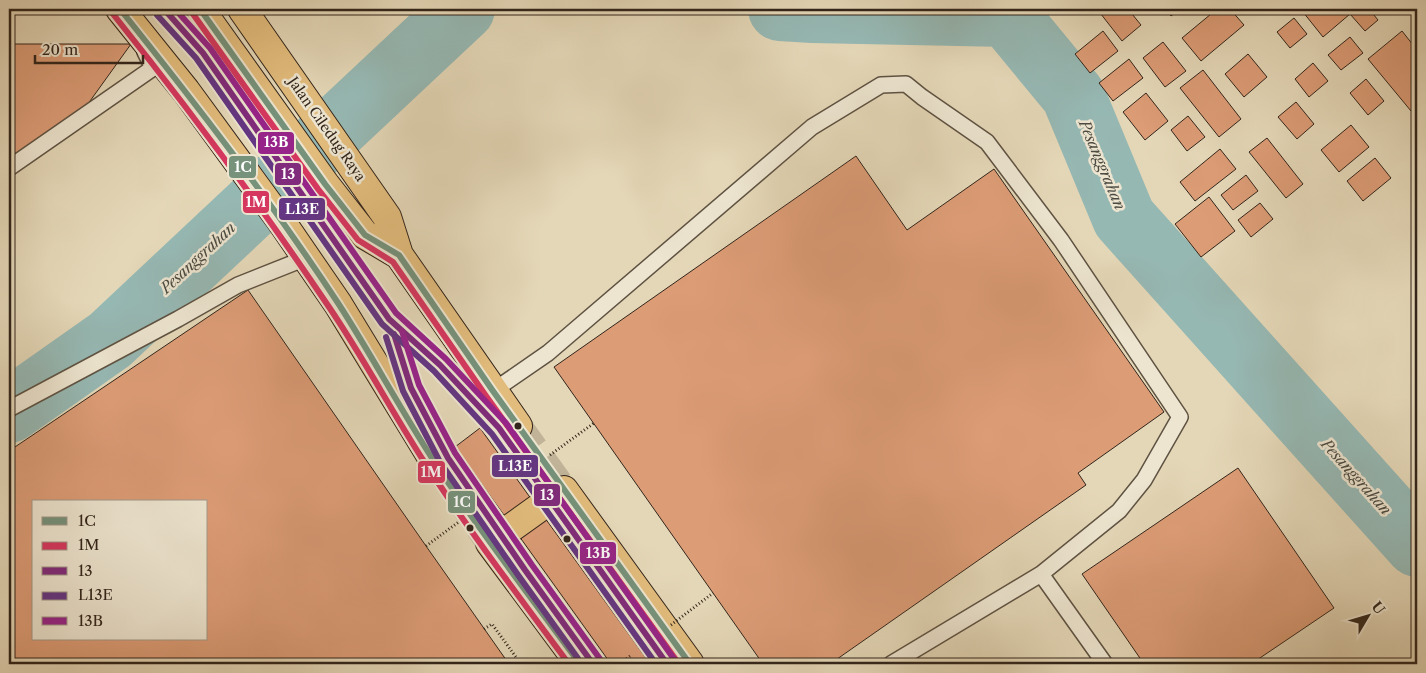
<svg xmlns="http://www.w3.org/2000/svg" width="1426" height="673" font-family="'Libre Caslon Text',serif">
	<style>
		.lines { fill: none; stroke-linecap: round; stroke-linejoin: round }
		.river { stroke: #96b8b3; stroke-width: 64 }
		.building { fill: #dc9c76; stroke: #32251b; fill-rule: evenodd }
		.primary-tunnel { stroke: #c0b398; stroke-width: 28; stroke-dasharray: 28 14; stroke-linecap: butt }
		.service-casing { stroke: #5e5242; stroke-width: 18 }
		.primary-casing { stroke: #32251b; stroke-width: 30 }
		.path { stroke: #32251b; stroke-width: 3; stroke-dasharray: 1 2.5; stroke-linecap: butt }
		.service { stroke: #ede5d0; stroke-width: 15 }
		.primary { stroke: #e2bc7c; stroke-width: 28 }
		.service-bridge-casing { stroke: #5e5242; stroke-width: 18; stroke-linecap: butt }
		.path-bridge { stroke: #32251b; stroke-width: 3; stroke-dasharray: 1 2.5; stroke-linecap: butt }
		.service-bridge { stroke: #ede5d0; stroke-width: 15 }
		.bus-1-casing { stroke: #ede5d0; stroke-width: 10 }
		.bus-2-casing { stroke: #ede5d0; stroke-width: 10 }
		.bus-3-casing { stroke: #ede5d0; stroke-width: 10 }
		.bus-4-casing { stroke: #ede5d0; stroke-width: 10 }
		.bus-5-casing { stroke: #ede5d0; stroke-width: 10 }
		.bus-1 { stroke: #76927b; stroke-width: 6 }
		.bus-2 { stroke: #d6375f; stroke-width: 6 }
		.bus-3 { stroke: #802b7c; stroke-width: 6 }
		.bus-4 { stroke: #643683; stroke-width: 6 }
		.bus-5 { stroke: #972489; stroke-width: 6 }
		.bus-dot { fill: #32251b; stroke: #ede5d0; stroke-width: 2 }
		.labels { text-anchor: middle; stroke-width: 5; stroke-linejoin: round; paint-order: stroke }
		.street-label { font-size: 14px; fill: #32251b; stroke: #ede5d0 }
		.water-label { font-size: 15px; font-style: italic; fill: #4b4a41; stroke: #ede5d0 }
		.line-badge { stroke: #ede5d0; stroke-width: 2 }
		.badge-label { font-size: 14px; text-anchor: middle; font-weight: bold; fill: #fff }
	</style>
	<rect width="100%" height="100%" fill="#e4d7b7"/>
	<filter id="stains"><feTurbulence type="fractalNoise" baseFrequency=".004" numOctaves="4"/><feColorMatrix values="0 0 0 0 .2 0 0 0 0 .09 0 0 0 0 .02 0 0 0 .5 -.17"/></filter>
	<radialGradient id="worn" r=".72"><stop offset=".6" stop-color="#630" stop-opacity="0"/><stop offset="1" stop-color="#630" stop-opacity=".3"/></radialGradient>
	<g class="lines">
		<path class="river" d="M780,9L813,11L1007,15L1073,95L1124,218L1417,545
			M9,411L110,340L463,9"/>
	</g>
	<path class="building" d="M1097,9H1128L1141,25L1122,41Z
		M1166,9H1180L1171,16Z
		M1217,9H1230L1244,25L1201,61L1182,38Z
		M1307,9H1369L1378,20L1365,31L1350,14L1323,37L1303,12Z
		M1294,18L1307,34L1290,48L1277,32Z
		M1103,31L1118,51L1090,73L1075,54Z
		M1402,31L1417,50V106L1411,111L1368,59Z
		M1350,37L1363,53L1341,70L1328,55Z
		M1163,42L1186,71L1165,87L1143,58Z
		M9,44H131L85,108L9,159Z
		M1248,54L1267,77L1244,97L1225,74Z
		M1129,59L1143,78L1113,101L1099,83Z
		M1313,63L1328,81L1309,97L1295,79Z
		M1203,70L1241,119L1219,137L1180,88Z
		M1366,79L1384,101L1368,115L1350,93Z
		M1146,93L1168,121L1145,140L1123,112Z
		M1296,102L1314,124L1297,139L1278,117Z
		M1188,116L1205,137L1187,151L1171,130Z
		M1351,125L1369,147L1339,172L1321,150Z
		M1267,138L1303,184L1286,198L1249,152Z
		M1220,149L1236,169L1195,201L1180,182Z
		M856,156L907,230L994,169L1164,412L1078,473L1086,485L830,664H763L554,367Z
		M1375,158L1391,178L1363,201L1347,181Z
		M1246,175L1258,191L1233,210L1221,195Z
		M1209,197L1235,231L1201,257L1175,224Z
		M1260,203L1273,219L1251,237L1238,220Z
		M248,290L426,546L509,664H9V451ZM34,502H206V639H34Z
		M480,428L646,658L636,664H611L455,447Z
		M1238,468L1334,608L1251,664H1144L1082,574Z"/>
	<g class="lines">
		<path class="primary-tunnel" d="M518,426L564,490
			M432,458L490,543"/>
		<g class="service-casing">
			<path id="service" d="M164,9L203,53L389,319
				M9,168L153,68L145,52
				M493,391L548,353L812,127L881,85L906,84L922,97L987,142L1061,240L1180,417L1144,480L1119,511L1041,574
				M9,409L178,319L238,285L306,258
				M891,664L1041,574L1105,664"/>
		</g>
		<g class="primary-casing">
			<path id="primary" d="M120,9L186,91L281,221L338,304L432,458
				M200,9L325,184L365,235L399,255
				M242,9L387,217L399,255L518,426
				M580,664L490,543L564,490L690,664"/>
		</g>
		<path class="path" d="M484,629L492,624L521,664"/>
		<use href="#service" class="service"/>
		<use href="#primary" class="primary"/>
		<g class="service-bridge-casing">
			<path id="service-bridge" d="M389,319L440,365L499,428L667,664
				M390,321L411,388L448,458L525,570L593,664"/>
		</g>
		<path class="path-bridge" d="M550,455L594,423
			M426,546L460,521
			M671,625L713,593
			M621,663L630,656"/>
		<use href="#service-bridge" class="service-bridge"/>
		<g class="bus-1-casing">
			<path id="bus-1" d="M120,9C196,104 271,201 338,303C371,354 399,407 432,458C478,529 530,596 580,664
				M200,9L325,184L365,235L399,255L493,391L690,664"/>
		</g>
		<g class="bus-2-casing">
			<path id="bus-2" d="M113,14C189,109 261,206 329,307C363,357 392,412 425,463C470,532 520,598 569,664
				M193,14L318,189L358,240L393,262L486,396L679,664"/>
		</g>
		<g class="bus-3-casing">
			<path id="bus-3" d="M164,9L203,53L389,319L440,365L499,428L667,664
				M394,334L411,388L448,458L525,570L593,664"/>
		</g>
		<g class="bus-4-casing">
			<path id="bus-4" d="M157,15L196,58L382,324L434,371L492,434L656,664
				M386,337L403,391L440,462L518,575L582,664"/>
		</g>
		<g class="bus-5-casing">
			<path id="bus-5" d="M175,9L210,48L396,313L446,359L506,423L674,659
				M402,331L419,385L455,453L532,565L600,659"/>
		</g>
		<use href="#bus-1" class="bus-1"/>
		<use href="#bus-2" class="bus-2"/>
		<use href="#bus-3" class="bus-3"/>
		<use href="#bus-4" class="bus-4"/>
		<use href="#bus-5" class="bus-5"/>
	</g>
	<g class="bus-dot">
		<circle cx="518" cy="426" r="4.5"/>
		<circle cx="470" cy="528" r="4.5"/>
		<circle cx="567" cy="539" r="4.5"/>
	</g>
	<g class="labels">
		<g class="street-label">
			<text transform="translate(327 129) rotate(55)" y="5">Jalan Ciledug Raya</text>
		</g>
		<g class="water-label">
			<text transform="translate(1102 165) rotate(67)" y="5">Pesanggrahan</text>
			<text transform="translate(198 258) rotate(-43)" y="5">Pesanggrahan</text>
			<text transform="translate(1356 477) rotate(48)" y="5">Pesanggrahan</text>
		</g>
	</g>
	<g class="line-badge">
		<rect x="257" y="131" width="38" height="24" rx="5" fill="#972489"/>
		<rect x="228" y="155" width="29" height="24" rx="5" fill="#76927b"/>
		<rect x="274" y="162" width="28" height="24" rx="5" fill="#802b7c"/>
		<rect x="242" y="190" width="28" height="24" rx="5" fill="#d6375f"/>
		<rect x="278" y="197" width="48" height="24" rx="5" fill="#643683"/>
		<rect x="491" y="454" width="48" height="24" rx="5" fill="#643683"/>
		<rect x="417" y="460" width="29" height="24" rx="5" fill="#d6375f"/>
		<rect x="533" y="483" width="28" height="24" rx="5" fill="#802b7c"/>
		<rect x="447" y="490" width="29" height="24" rx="5" fill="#76927b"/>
		<rect x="579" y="541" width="38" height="24" rx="5" fill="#972489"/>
	</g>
	<g class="badge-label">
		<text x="276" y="147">13B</text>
		<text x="243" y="172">1C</text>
		<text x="288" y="179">13</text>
		<text x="256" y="207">1M</text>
		<text x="302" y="214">L13E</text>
		<text x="515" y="471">L13E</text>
		<text x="431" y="477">1M</text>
		<text x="547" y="500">13</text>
		<text x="462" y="507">1C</text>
		<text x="598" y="558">13B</text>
	</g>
	<rect width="1426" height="673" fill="none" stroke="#e4d7b7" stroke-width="30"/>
	<rect x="10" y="10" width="1406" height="653" fill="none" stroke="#32251b" stroke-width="2.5"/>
	<rect x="15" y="15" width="1396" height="643" fill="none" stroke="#32251b"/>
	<rect x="32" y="500" width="175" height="140" fill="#ede5d0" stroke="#a29888"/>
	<rect x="42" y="517" width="25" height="8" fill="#76927b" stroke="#a29888"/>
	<text x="78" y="526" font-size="15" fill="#32251b">1C</text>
	<rect x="42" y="542" width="25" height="8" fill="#d6375f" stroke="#a29888"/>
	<text x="78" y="550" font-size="15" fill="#32251b">1M</text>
	<rect x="42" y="567" width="25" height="8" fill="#802b7c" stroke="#a29888"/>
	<text x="78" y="576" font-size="15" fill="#32251b">13</text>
	<rect x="42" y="592" width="25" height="8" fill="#643683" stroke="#a29888"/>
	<text x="78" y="600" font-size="15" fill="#32251b">L13E</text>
	<rect x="42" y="617" width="25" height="8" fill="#972489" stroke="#a29888"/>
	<text x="78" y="626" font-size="15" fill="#32251b">13B</text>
	<g transform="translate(1368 616) rotate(52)" stroke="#ede5d0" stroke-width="4" paint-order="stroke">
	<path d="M0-4L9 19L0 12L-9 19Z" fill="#32251b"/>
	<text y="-8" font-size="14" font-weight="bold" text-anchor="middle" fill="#32251b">U</text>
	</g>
	<path d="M35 55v8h108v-8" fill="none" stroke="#32251b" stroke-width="2.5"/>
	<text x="42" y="55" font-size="15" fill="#32251b" stroke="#ede5d0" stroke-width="4" paint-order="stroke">20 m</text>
	<rect width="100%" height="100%" filter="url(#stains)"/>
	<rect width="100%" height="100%" fill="url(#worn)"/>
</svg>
